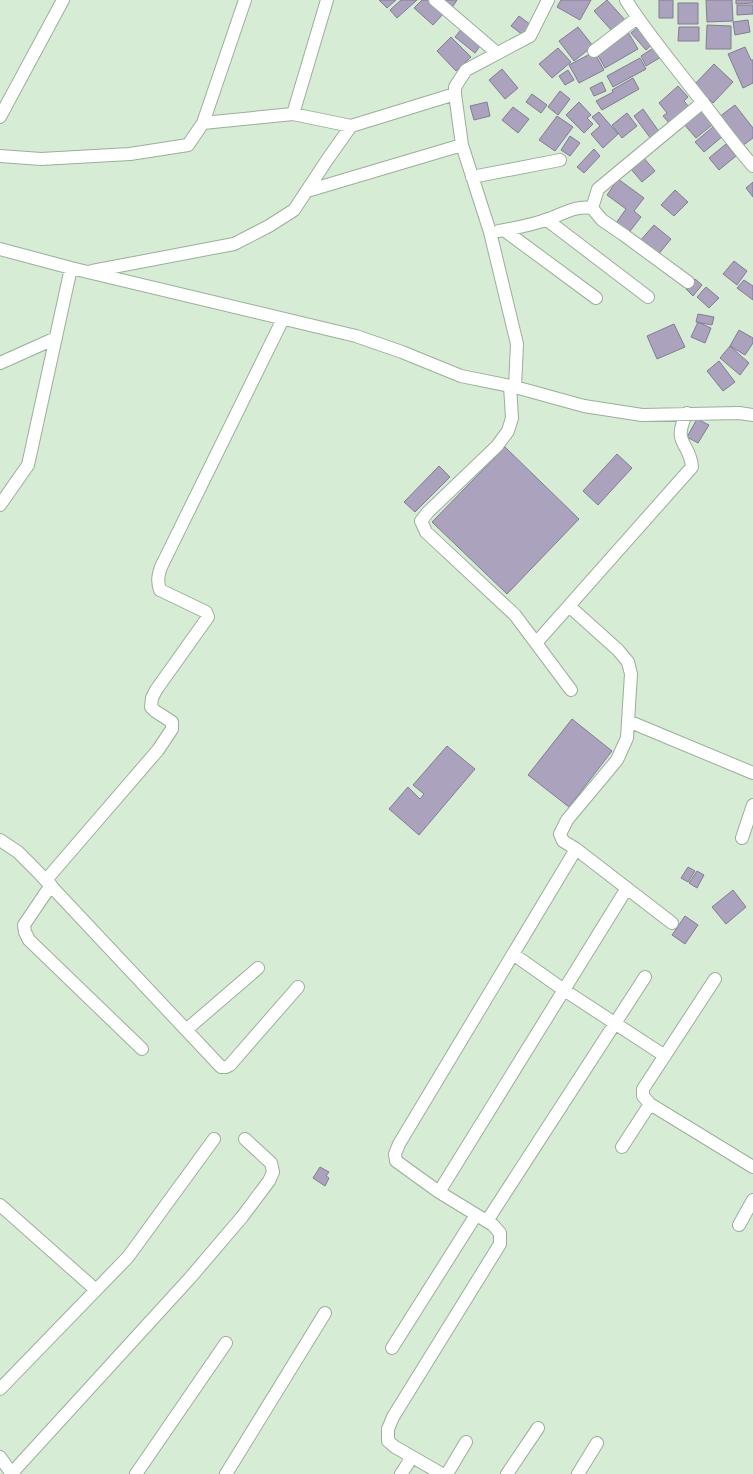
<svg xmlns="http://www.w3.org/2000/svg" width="753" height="1474" font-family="'Alegreya Sans',sans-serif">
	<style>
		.building { fill: #aba3bd; stroke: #837b94 }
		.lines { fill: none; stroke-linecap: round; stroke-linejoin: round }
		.street-casing { stroke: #9baf9a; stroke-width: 14 }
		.street { stroke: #fff; stroke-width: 12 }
	</style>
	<rect width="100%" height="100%" fill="#d6ecd5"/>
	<path class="building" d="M379,0H396L387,8Z
		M401,0H417L397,18L390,10Z
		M422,0H430L444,13L433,25L414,8Z
		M438,0H457L451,9Z
		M561,0H591L580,20L557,7Z
		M607,0L626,21L613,32L594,11Z
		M659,0H673V18H659Z
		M706,0H732L733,21L707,22Z
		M736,0H753V3L736,4Z
		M678,3H698V24H678Z
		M737,5H753V14L737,15Z
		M519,16L531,25L523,35L511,26Z
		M748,20L750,32L735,35L733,22Z
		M707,25L731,26V49H706Z
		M463,27L482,43L475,53L455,37Z
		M578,27L593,46L574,61L559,41Z
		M638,27L653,44L646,50L631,33Z
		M679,27H699V41H678Z
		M628,32L638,49L605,68L596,52Z
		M451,37L471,57L456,71L437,51Z
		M655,47L661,57L646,66L641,56Z
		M745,47L751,60H753V83L743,88L728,54Z
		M558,48L571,62L552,78L539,64Z
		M594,52L604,70L579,83L569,65Z
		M640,58L646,69L613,87L607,76Z
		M714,64L733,82L713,103L694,85Z
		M502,69L518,88L505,99L489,80Z
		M568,70L574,80L565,85L559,76Z
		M633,78L639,89L602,110L596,101L613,92L612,90Z
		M602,82L606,91L594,96L590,88Z
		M678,86L688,97L684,101L689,107L670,124L663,116L667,113L659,103Z
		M560,91L570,99L558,115L548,107Z
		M532,94L547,105L541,113L526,102Z
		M487,102L490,116L474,120L470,106Z
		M579,102L591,115L587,118L593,124L584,133L566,115Z
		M735,105L753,128V138L742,146L719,117Z
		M704,106L717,121L696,138L683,123Z
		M513,107L529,119L518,133L502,120Z
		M643,109L660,133L651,139L634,116Z
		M599,112L618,134L603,148L591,134L600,126L592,117Z
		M627,113L637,126L622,138L612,125Z
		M557,116L573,127L555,151L539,140Z
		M714,126L723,136L704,152L695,142Z
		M570,136L580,143L570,156L561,150Z
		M726,144L736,156L719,170L709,158Z
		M594,149L600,156L584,173L577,167Z
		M643,157L655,171L642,182L630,168Z
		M618,179L644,198L634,211L641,217L627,235L614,226L626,209L607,195Z
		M753,182V197L746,188Z
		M675,190L688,202L674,216L661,205Z
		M654,225L671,239L657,256L639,242Z
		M734,261L747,271L737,285L723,274Z
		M695,279L702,285L693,296L686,289Z
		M744,280L753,286V300L737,288Z
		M706,287L719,298L709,308L697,297Z
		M698,314L714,317L712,325L696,322Z
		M698,322L711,328L705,343L691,337Z
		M674,324L685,347L657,359L647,336Z
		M739,330L753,338V343L745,355L730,346Z
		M730,346L749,363L740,375L720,358Z
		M719,361L735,382L723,391L707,371Z
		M697,419L709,425L698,443L687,437Z
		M505,447L579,519L507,594L432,522Z
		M617,454L632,468L598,505L583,491Z
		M439,466L450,477L415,512L404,502Z
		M572,719L612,751L569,807L528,775Z
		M447,746L475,769L419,835L389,809L408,787L420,799L424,794L413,785Z
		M688,867L695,871L688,882L681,878Z
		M697,871L704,875L697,888L689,883Z
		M733,890L746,907L726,924L712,907Z
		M685,916L698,925L685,944L672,935Z
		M320,1167L329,1172L326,1176L329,1178L325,1186L313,1178Z"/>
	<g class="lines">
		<g class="street-casing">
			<path id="street" d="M435,0L497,53
				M626,0C646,32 670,60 693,90C713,115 732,142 753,166
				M594,51L637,18
				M293,114L327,0
				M0,117L63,0
				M203,123L245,0
				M0,156L41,159L130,154L188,145L203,123L293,114L351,126L455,94
				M472,177L560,160
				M307,191L462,145
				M547,220L648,297
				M504,230L596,298
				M499,231C515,228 533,225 548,219C563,214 576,205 592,208
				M0,249L71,268L356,336L402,352L461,376L515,387L584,406L642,415L739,413L753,415
				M92,271L234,244L269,226L294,210L327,160L351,126
				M688,282L624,235L602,220L592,208L598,189L703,102
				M0,363L56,338
				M510,386L512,418L508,431L497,446L428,512L421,521L426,532L515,615L571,690
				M515,387L517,344L490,232L462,145L455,94V87L466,70L530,36L548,0
				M0,505L28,465L71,268
				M569,606L618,650L628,662L631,674L627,738L617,760L567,820L560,834L563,841L576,849L672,923
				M536,643L692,467C690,441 671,445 687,413
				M628,721L753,773
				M742,838L753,805
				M0,840L18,852L35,869L221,1067H226L230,1065L298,987
				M46,880L158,750L172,729V722L155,711L151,707L152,698L156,690L208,617L206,612L160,590C157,581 158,576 161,567L283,319
				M51,885L24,925L25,932L29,940L142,1049
				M513,954L564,990L665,1056
				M715,979L643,1089V1096L650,1104L753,1167
				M186,1030L258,968
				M622,1147L650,1104
				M439,1192L627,888
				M0,1205L96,1290
				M487,1221L645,977
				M739,1225L753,1200
				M392,1348L476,1215
				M0,1389L128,1257L214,1139
				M0,1457L12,1474
				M11,1474L190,1278L242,1217L269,1181L273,1172L271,1163L245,1139
				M136,1474L226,1343
				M226,1474L325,1313
				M401,1474L412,1457
				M442,1474L395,1447L388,1441V1429L393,1417L500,1244V1233L493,1225L439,1192L396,1161L395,1154L399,1144L576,849
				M447,1474L466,1442
				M507,1474L538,1428
				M578,1474L597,1443"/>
		</g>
		<use href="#street" class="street"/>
	</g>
</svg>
